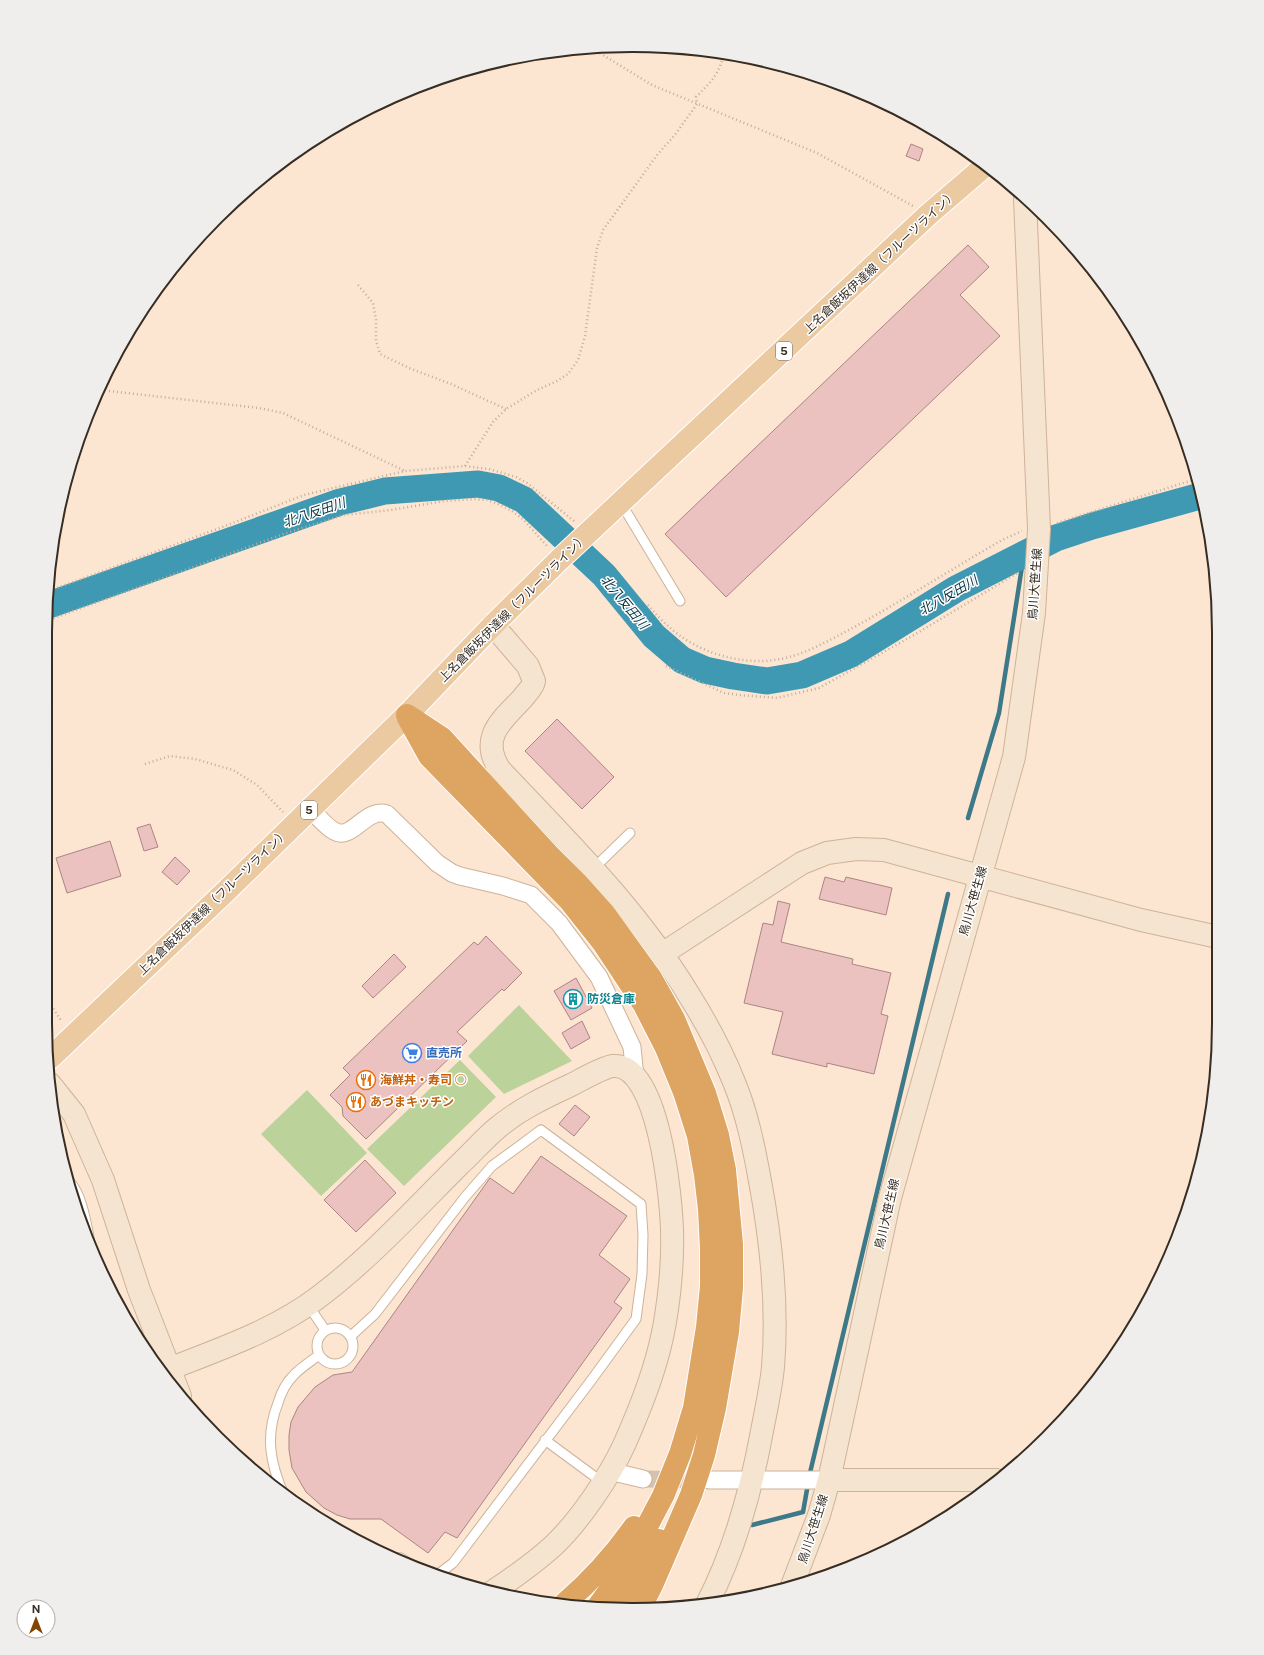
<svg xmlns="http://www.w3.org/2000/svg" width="1264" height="1655" font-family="'Public Sans','Noto Sans JP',sans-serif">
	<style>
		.green { fill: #bbd29b }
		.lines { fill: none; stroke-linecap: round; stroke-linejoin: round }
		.stream { stroke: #3d7988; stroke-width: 4.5 }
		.river { stroke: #3f99b3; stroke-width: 27 }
		.building { fill: #ebc2bf; stroke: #ab8582 }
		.street-tunnel { stroke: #d5c1ae; stroke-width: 17; stroke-dasharray: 17 8; stroke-linecap: butt }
		.lane-casing { stroke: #cdb399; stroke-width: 11 }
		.street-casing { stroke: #cdb399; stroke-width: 19 }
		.secondary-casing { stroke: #cdb399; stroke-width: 24 }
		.primary-casing { stroke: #fff; stroke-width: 24 }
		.highway-casing { stroke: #fff; stroke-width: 24 }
		.path { stroke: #c0ad9b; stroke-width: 2.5; stroke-dasharray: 1 3; stroke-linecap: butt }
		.lane { stroke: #fff; stroke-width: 9 }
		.street { stroke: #fff; stroke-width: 17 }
		.secondary { stroke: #f5e4d0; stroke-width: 22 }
		.primary { stroke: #ebc9a1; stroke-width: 22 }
		.highway { stroke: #dea562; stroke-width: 22 }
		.labels { text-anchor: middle; stroke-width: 3; stroke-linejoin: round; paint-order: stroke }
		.shield { fill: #fff; stroke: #736c64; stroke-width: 1 }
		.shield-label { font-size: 11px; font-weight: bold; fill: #372d22 }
		.street-label { font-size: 12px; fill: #372d22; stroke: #fff }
		.culture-label { font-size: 12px; font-weight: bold; fill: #0d838f; stroke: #fff; text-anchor: start }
		.shop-label { font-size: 12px; font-weight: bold; fill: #366cbe; stroke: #fff; text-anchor: start }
		.food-label { font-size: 12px; font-weight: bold; fill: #c56008; stroke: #fff; text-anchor: start }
		.water-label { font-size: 13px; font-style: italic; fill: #07323e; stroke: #fff }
		.rim { fill: none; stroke: #372d22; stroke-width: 2 }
	</style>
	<rect width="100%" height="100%" fill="#fce6d1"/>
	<path class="green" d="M519,1005L572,1061L504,1094L468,1056Z
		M460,1060L496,1097L404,1186L367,1149Z
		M307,1090L367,1153L321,1196L261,1134Z"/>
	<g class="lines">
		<path class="stream" d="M968,818L999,713L1024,554
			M809,1477L948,894
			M752,1525L803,1512L808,1484"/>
		<path class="river" d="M46,606L340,502L385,491L478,484L499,488L524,500L604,575L654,636L682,660L705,670L733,676L767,681L802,675L851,654L956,589L1056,538L1092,526L1200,496"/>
	</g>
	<path class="building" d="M911,144L923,149L919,161L906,156Z
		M968,245L989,267L960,295L1000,336L726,597L665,534Z
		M557,719L614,777L582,809L525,751Z
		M150,824L158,847L144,851L137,828Z
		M110,841L121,876L67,893L56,858Z
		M175,857L190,871L177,885L162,872Z
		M825,877L844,882L846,877L892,888L886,915L819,899Z
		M778,901L790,904L781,942L853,959L852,964L891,973L881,1014L888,1016L874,1074L827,1063V1067L772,1054L783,1012L744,1003L763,923L773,925Z
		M486,936L522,973L504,991L502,989L457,1032L467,1041L366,1139L343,1116L342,1107L330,1095L350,1075L343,1068L474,942L478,945Z
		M394,954L406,967L373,998L362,986Z
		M576,978L592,1008L571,1020L554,991Z
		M582,1021L590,1038L571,1049L562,1033Z
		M575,1105L590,1117L574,1136L559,1124Z
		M541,1156L627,1216L599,1255L630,1279L614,1302L622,1308L457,1538L445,1532L428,1553L381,1519H350L337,1515L324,1508L306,1492L292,1468L289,1450V1435L291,1422L298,1407L315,1387L333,1375L352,1372L490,1178L513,1194Z
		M365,1160L396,1193L356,1232L324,1200Z"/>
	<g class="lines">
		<path class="street-tunnel" d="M643,1479L707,1480"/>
		<g class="lane-casing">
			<path id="lane" d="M621,503L680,601
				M593,869L630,833
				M66,1179C83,1189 88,1234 92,1253
				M308,1305L325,1330
				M317 1346a18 18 0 1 1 36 0a18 18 0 1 1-36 0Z
				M351,1336L375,1314L465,1197L492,1166L541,1130L641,1204L643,1235L642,1274L636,1319L590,1382L453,1563L437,1575
				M545,1440L602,1482
				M284,1495C270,1463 265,1436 278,1403C281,1393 285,1384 293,1376C300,1368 310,1362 319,1355
				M391,1557L401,1558L416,1568"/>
		</g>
		<g class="street-casing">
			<path id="street" d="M310,809C318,816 325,826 334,831C352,842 365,807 387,814L437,863L452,873L460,876L503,886L531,895L559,923L599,977L632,1047L635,1077
				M609,1471L643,1479
				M709,1480H829"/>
		</g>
		<g class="secondary-casing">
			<path id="secondary" d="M493,625L528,666L534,681C533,688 526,693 522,699C501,721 479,738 500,770C568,842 637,909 689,995C706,1022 722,1052 734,1082C747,1113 754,1148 760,1181C771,1240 778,1307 773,1367C771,1388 766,1410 762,1431C751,1491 735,1550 707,1604
				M662,954L802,863L827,853L856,849L884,850L1141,920L1218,937
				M50,1084L74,1114L103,1180L139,1290L180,1396
				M169,1369C220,1349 276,1330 320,1296C370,1258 414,1210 459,1165C472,1153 483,1140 496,1129C518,1110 545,1097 571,1085C581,1080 603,1067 613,1066C659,1062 671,1199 672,1230C673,1261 670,1292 665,1322C658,1364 642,1404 625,1443C610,1476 579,1522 552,1547C533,1564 513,1578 492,1592
				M829,1480H996
				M792,1586L819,1515L829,1480L890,1198L1014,757L1034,613L1039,529L1025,199"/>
		</g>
		<g class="primary-casing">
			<path id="primary" d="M50,1058L223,894L407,715L493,625L559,560L929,214L985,166"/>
		</g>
		<g class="highway-casing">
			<path id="highway" d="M407,715L442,738L547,853L578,884L604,913L651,978L674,1019L705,1093L718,1135L725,1170L732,1244V1288L728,1332L715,1408L704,1455L691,1495L653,1583L640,1609
				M408,718L429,756L569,900L603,943L644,1005L666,1048L684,1092L698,1136L705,1175L709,1209L711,1249V1286L707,1327L694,1408L680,1454L663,1496L623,1572L596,1609
				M564,1604C592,1580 613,1557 634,1527
				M616,1609L623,1599L659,1540"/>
		</g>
		<path class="path" d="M593,49L652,85L817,153L913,206
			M358,285L373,303L376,320V341L380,354L409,368L451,384L506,409
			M109,391L259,408L283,413L405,471
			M465,466L493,422L506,409L537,390L557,381L568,374L578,360L585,336L597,248L603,230L657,155L674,136L697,104L696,97C709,84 721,73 723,54
			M1057,523L1196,479
			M46,592L220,528L304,495L405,471L465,466L489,469L516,477L527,483L574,521
			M648,605C654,612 660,619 667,625C694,651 737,665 774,660C800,657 824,643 847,631C899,603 950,570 1002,540L1022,531
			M46,621L289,532L344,515L391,510L444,501L474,499L487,500L501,505L512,511L523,519L547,546
			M666,666L724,693L739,695L777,698L819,688L914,635L1019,572
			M145,764L170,756L195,759L233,770L257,785L283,812
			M49,1002L62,1022"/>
		<use href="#lane" class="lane"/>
		<use href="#street" class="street"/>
		<use href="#secondary" class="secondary"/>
		<use href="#primary" class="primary"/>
		<use href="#highway" class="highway"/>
	</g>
	<defs>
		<g id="building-ring" transform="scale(1)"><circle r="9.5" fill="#fff" stroke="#0f9aa8" stroke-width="1.5"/><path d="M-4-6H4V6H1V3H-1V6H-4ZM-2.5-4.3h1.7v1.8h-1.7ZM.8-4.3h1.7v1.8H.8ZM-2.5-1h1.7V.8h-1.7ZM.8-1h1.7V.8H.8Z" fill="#0f9aa8"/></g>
		<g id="supermarket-ring" transform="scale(1)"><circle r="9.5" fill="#fff" stroke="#3f7fe0" stroke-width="1.5"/><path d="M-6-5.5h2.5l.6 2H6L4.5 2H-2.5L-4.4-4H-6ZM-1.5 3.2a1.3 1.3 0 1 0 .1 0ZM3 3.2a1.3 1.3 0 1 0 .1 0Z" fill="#3f7fe0"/></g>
		<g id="restaurant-ring" transform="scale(1)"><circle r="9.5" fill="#fff" stroke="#e8710a" stroke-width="1.5"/><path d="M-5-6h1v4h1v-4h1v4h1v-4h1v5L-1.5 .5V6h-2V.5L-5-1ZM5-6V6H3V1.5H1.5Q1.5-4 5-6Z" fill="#e8710a"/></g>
	</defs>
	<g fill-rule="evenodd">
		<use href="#building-ring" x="573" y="999"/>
		<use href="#supermarket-ring" x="412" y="1053"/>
		<use href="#restaurant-ring" x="366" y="1080"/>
		<use href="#restaurant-ring" x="356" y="1102"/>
	</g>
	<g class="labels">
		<g class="shield">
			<rect x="776" y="342" width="16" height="18" rx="3"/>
			<rect x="301" y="801" width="16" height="18" rx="3"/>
		</g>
		<g class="shield-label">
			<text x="784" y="355">5</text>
			<text x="309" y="814">5</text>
		</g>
		<g class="street-label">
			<text transform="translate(880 262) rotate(-43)" y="4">上名倉飯坂伊達線（フルーツライン）</text>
			<text transform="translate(1035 584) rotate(-86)" y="4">鳥川大笹生線</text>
			<text transform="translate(513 608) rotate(-45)" y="4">上名倉飯坂伊達線（フルーツライン）</text>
			<text transform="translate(973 901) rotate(-74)" y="4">鳥川大笹生線</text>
			<text transform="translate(213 902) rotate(-44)" y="4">上名倉飯坂伊達線（フルーツライン）</text>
			<text transform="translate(887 1214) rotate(-77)" y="4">鳥川大笹生線</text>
			<text transform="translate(813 1529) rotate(-72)" y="4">鳥川大笹生線</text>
		</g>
		<g class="culture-label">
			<text x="587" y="1003">防災倉庫</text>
		</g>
		<g class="shop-label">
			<text x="426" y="1057">直売所</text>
		</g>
		<g class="food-label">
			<text x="380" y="1084">海鮮丼・寿司 ○</text>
			<text x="370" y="1106">あづまキッチン</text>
		</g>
		<g class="water-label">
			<text transform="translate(314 512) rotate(-19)" y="5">北八反田川</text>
			<text transform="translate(948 595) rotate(-30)" y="5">北八反田川</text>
			<text transform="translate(625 602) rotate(50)" y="5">北八反田川</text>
		</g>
	</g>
	<path d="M0 0H1264V1655H0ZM632 52H632A580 580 0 0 1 1212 632V1023A580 580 0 0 1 632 1603H632A580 580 0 0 1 52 1023V632A580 580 0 0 1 632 52Z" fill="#efeeed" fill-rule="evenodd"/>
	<path class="rim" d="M632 52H632A580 580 0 0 1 1212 632V1023A580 580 0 0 1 632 1603H632A580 580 0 0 1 52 1023V632A580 580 0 0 1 632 52Z"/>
	<g transform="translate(36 1619)"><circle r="19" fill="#ffffff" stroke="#afaba7"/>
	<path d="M0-3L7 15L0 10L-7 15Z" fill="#824502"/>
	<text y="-6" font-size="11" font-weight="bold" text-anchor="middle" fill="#372d22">N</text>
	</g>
</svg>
